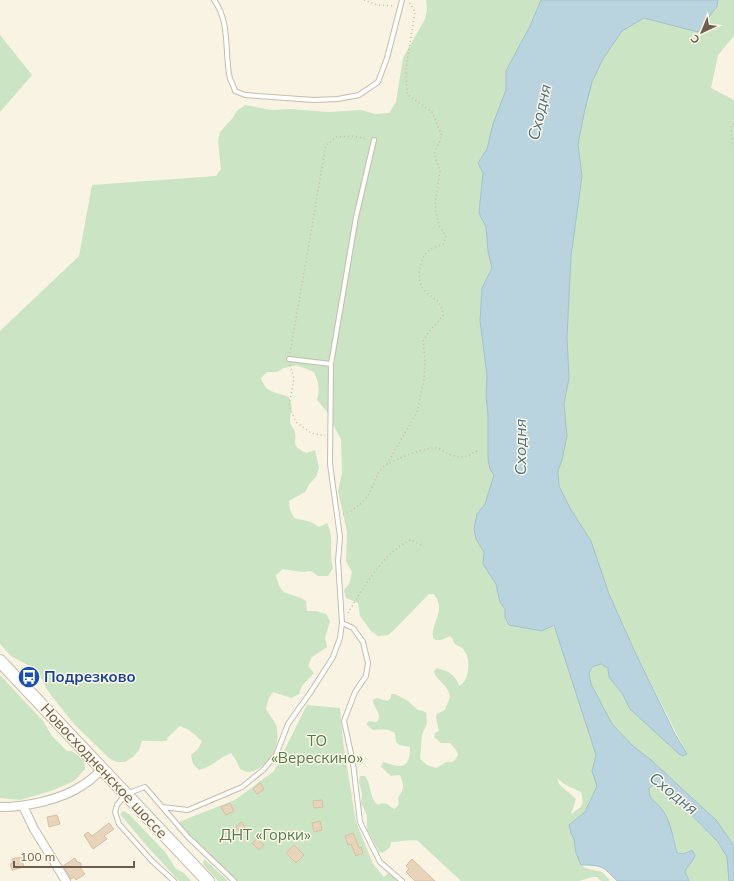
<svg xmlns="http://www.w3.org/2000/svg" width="734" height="881" font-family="Mulish,sans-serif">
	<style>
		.green { fill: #cbe4c3; fill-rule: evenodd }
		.water { fill: #bad4df; stroke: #a1c1cf }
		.building { fill: #e7d4bb; stroke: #dabfa0 }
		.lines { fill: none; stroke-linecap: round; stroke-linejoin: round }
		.service-casing { stroke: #c7bcab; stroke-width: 6 }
		.minor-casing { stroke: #c7bcab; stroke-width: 10 }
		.secondary-casing { stroke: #cabda9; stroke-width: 14 }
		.path { stroke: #cebaa1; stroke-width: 1.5; stroke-dasharray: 1 3; stroke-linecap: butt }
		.service { stroke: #fff; stroke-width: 4 }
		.minor { stroke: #fff; stroke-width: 8 }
		.secondary { stroke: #fff; stroke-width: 12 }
		.labels { text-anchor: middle; stroke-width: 3; stroke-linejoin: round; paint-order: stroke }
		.transit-label { font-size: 15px; font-weight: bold; fill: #164399; stroke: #fcf7e7; text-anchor: start }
		.park-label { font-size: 15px; fill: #527c4c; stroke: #fcf7e7 }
		.street-label { font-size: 15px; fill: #6c5d4c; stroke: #fcf7e7 }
		.water-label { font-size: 16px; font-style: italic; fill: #4c7283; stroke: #fcf7e7 }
	</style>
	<rect width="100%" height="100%" fill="#f8f3e2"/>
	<path class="green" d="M426,0H541L530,26L506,71V90L493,124L487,149L478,163L483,173L479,213L486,227L488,251L492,268L482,288L480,321L487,375L486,396L488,415L490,469L494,474L485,504L477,514L476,539L484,552L483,564L496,584L500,602L505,609V617L554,624L596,755L592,771L597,786L585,812L569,825L571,833L574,839L576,853L581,865L585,868L602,872L609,879V881H601L597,877H592L579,881H461L418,841C412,839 399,842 391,842L390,847L383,853L379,852L367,829V815L361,803L362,794L359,781L360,776H365C372,785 369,798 378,805L382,803L387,804L394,809C399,806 399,804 398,798C404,788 405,787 400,775L391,776L381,767L383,762C401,768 410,770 410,747L399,745L396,742L395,733C387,728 381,729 373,730L366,724L369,721L374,722L378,721C382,712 373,708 373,700L377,698L387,701L391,698V694H395L408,701L418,710L423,711L426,713L427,723L422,735L420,759L427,765L436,768C442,765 445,761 452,762L456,759L458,755L456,750L450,743H441L434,737L435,733L439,731L436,718L437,714L445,710L450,697C448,683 435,680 434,671L437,668C448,671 456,675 459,686C469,682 471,660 465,652C463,647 459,647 455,644C453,641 453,638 450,636L441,640H436L433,638C431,621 447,612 434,594H429L392,632L388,635L378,636L371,631L360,616L358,603L346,598L344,590L349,584L352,572L346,561L347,532L338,491L342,473L341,439L332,423L329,414L317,400C320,389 319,382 314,372L297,365L284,368L277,372H267L261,378C266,394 275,391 289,397C294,409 290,410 290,422C290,425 293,427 294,430C299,442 288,444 306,453L315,450L319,468L316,477L310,483L305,492L289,501L290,510L294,518L311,522L319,527L327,523C335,539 328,551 333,568L328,576H318L311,571L302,572L283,569L276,575C281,600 289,590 306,601L307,611H316L326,614L330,621L325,638L327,647L312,657L308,666L314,673L302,686L299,694L291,698L273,692L268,700L266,709C269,714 274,720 276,725C279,733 277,749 272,756C268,762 256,772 249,772C246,772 242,770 240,769L236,760L231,753C219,758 211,767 199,770L193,764L191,755L198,749L202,741L189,730L180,726L167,738L168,740C159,743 151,740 142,741L139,750L133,757L125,762H117L109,758L74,724L51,695L46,688L42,679L28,665L11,656L0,644V331L79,256L92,185L216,176L221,169L218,141L220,132L232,119L237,111L245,105L272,110L290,109L328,112L361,110L375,114L389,113L396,102L403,58L425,19L427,10ZM557,778L564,784L581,792C584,805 583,807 571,814L576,799L559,784Z
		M718,0H734V36L718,55L711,88L734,100V846L717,821L651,760L633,746L612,724L591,684L589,673L592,667L601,663L609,668V677L622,693L630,709L679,754H687L634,650L609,594L591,541L570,508L559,486L558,471L562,460L567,436L564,404L569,378L567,337L571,256L582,176L578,144L585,109L592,82L603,59L622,31L644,18L698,31L717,6Z
		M0,35L32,75L0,112Z
		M0,675L43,721L52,736L67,751H72L84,760L85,769L74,781L51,791L20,800L0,798Z
		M307,705L340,708L343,742L356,822L373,864L384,877L392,869L405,881H230L175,827L181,821L235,800L274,771Z
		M656,783L672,795L718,842L727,857L729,881H689L685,871L687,866L694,859L684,854L677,853C673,838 671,821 661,808C655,800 649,802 649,788Z
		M123,811L129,814L165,852L176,869L184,873L191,881H179L146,845L120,814Z
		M204,859L228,881H218L203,864Z"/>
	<path class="water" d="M541,0H718L717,6L698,32L644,18L622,31L603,59L592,82L585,109L578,144L582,176L571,256L567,337L569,378L564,404L567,436L562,460L558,471L559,486L570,508L591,541L609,594L634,650L675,734L687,754L683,756L679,754L630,709L622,693L609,677L608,668L601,664L592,667L589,673L591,684L612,724L633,746L651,760L717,821L734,846V881H729L727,857L718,842L672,795L656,783L649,788C649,802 655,800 661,808C671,821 673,838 677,853L684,854L692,850L695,855C694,861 688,865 685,871L689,881H617C603,866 602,865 581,865L576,853L574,839L571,833L569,825L585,812L597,786L592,771L596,755L554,625L542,631L509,625L505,617V609L500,602L496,584L483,564L484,552L476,539L474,529L477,514L485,504L494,475L490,469L488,459V415L486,396L487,375L480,321L482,288L492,268L488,251L486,227L479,213L483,173L478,163L487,149L493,124L506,90V71L530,26Z"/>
	<path class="building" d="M260,783L264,789L257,794L253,789Z
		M322,800L323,807L314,808L313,801Z
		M230,803L234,811L226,815L221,807Z
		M57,815L60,824L49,827L47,817Z
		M320,821L322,830L314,832L312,823Z
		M241,822L247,829L242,834L236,827Z
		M109,823L114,829L104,836L107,839L93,849L84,835L88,832L92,836Z
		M353,833L359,848L361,847L363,853L356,856L351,844L348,845L345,836Z
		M257,839L264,845L259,850L252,843Z
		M294,845L304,855L296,863L286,853Z
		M21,857L24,867L12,870L10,864L13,863L12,859Z
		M75,858L77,862L81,863V869L85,874L76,880L74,877L71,879L63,866Z
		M412,859L435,881H415L406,872L409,869L406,866Z"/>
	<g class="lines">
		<g class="service-casing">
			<path id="service" d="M214,0C231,23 224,53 230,79C232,83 234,87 235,91L245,95L314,100L338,99L359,95L378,82L387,58L402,0
				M289,359L331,364
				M342,623L353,628L363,642L368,663L366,676L355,692L344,721L353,763L360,822L380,862L402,881
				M162,807L188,810L242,787L263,770L276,755L288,724L312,690L333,657L340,638L342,623L338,561L340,537L330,464L331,364L356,217L374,140
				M174,881L152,861L119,824L115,812L117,805L126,794L145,787L188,837L234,881"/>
		</g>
		<g class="minor-casing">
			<path id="minor" d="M23,806L34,829L66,881
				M0,807C26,807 61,800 83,785C90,781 96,775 102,769"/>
		</g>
		<g class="secondary-casing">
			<path id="secondary" d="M0,661L208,881"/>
		</g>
		<path class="path" d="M364,0L377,5L395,6
			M734,124L731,126L732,144L734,146
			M290,353L326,145L336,137L352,136L368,139
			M290,365L294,379L289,406L296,422L311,433L325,436
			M387,464L417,412L424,380L425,359L423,341L428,333L443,316C442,299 434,301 424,290C416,281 419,260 427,252C431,248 438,246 443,244L446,236L439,226L435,204L440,171L434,154L442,136L432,112L407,94L406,68L415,12L408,0
			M343,514C356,510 367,500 373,486C377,477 377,470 388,464C396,459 428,446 437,448C440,448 444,452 447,453C461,460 466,457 479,450
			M348,613C361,591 386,549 411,540L421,545"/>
		<use href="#service" class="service"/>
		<use href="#minor" class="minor"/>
		<use href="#secondary" class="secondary"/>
	</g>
	<defs>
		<g id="bus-disc" transform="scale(1.15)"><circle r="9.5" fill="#1a4fb4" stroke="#fcf7e7"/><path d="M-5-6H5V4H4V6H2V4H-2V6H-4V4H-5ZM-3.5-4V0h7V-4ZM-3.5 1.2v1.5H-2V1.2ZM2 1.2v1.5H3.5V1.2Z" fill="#fff"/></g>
	</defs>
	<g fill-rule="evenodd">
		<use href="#bus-disc" x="29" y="677"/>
	</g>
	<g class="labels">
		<g class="transit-label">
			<text x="44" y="682">Подрезково</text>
		</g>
		<g class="park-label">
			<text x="317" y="746">ТО<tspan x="317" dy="17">«Верескино»</tspan></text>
			<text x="265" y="840">ДНТ «Горки»</text>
		</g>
		<g class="street-label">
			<text transform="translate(104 771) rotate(47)" y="5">Новосходненское шоссе</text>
		</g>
		<g class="water-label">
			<text transform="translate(539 112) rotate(-77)" y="6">Сходня</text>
			<text transform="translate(520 447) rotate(-90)" y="6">Сходня</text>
			<text transform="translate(674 793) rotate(39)" y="6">Сходня</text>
		</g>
	</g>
	<g transform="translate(702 32) rotate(224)" stroke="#fcf7e7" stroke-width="3" paint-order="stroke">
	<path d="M0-3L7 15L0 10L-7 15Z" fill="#6c5d4c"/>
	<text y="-6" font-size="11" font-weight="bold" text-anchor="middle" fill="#6c5d4c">С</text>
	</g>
	<path d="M14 861v6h120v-6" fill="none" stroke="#6c5d4c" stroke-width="2"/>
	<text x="20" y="861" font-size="12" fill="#6c5d4c" stroke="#fcf7e7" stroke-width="3" paint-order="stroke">100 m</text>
</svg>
